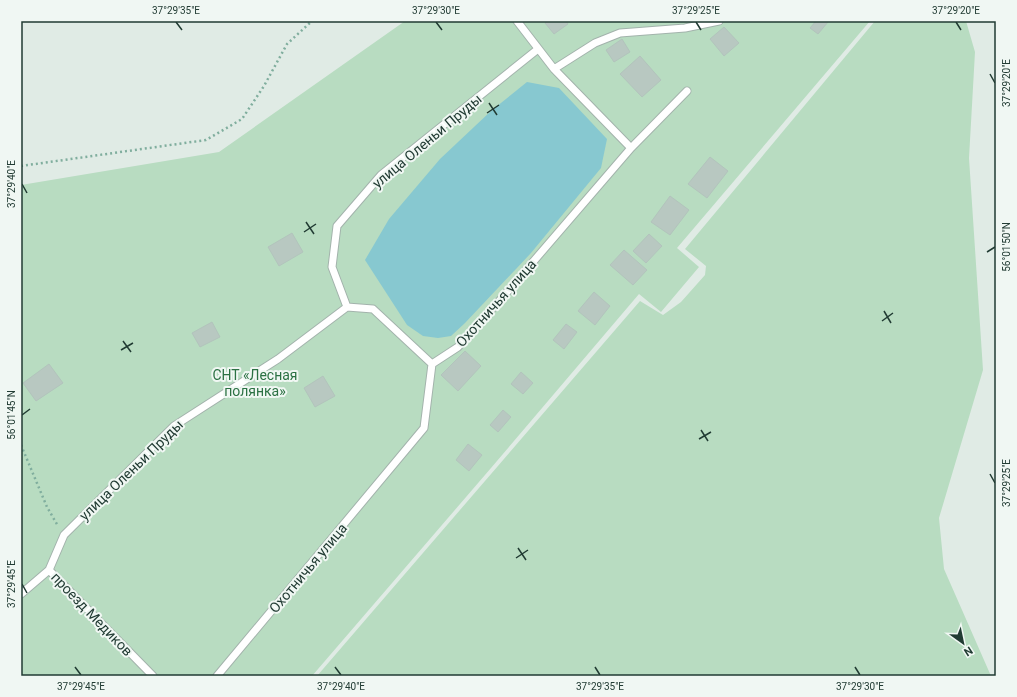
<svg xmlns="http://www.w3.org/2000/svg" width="1017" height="697" font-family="Roboto,sans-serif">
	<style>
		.green { fill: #b8dcc1 }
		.water { fill: #87c8d0 }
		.building { fill: #b8c8c1; stroke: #b2c4bc }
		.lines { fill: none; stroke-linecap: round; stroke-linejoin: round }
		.lane-casing { stroke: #a3b3ac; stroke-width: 9 }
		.path { stroke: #80ae9e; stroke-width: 2.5; stroke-dasharray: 2 3; stroke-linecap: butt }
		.lane { stroke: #fff; stroke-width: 7 }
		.ticks { fill: none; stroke: #213b33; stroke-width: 1.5 }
		.labels { text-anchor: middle; stroke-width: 4; stroke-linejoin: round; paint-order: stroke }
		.street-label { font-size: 14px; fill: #213b33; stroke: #f0f7f3 }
		.park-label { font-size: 14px; fill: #2b7143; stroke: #f0f7f3 }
		.neatline { fill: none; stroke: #213b33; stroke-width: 1.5 }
		.ticks-label { font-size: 10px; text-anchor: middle; fill: #213b33 }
	</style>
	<rect width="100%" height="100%" fill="#e0ebe5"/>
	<path class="green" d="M405,21H870L677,248L699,267L661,312L639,294L491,468L312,676H21V185L219,152Z
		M875,21H966L975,52L969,158L983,370L939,518L944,569L991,676H317L640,301L663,315L681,302L705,275L706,266L685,249Z"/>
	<path class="water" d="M527,82L559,88L607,139L601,168L531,253L465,323L451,336L438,338L423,336L407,325L365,260L389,219L440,159L491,111Z"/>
	<path class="building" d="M548,21H566L568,24L554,34L545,23Z
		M816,21H826L828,22L818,34L810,28Z
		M724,27L739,43L724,56L710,39Z
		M622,39L630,52L614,62L606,50Z
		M640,56L661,80L642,97L620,74Z
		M710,157L728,171L707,198L688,184Z
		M670,196L689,210L670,235L651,222Z
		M292,233L303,252L279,266L268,247Z
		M649,234L662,246L646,263L633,251Z
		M624,250L647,270L633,285L610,265Z
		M594,292L610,306L595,325L578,311Z
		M212,322L220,337L200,347L192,333Z
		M566,324L577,332L564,349L553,340Z
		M465,351L481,366L458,391L441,375Z
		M49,364L63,383L36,401L23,383Z
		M521,372L533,383L523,394L511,384Z
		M323,376L335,396L315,407L304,388Z
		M503,410L511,417L498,432L490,425Z
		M468,444L482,455L469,471L456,460Z"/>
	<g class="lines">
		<g class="lane-casing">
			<path id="lane" d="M517,21L554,69L631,148
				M554,69L595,43L620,33L685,28L719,21
				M347,307L373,309L432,364
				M49,570L153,676
				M21,594L49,570L64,535L174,426L278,359L347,307L332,267L337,226L381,175L538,49
				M217,676L424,428L432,364L458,347L501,299L631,148L687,91"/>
		</g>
		<path class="path" d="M21,166L206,140L242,119L264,86L287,44L312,21
			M21,445L47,507L58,526"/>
		<use href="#lane" class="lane"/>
	</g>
	<path class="ticks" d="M176,22L182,30M436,22L442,30M696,22L701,30M956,22L961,30M990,74L995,83M489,103L497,115M487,113L499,105M22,184L27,193M306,222L314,234M304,232L316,224M987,252L995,247M884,311L891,323M882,321L893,313M123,341L131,352M121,350L133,343M22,415L30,409M701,430L708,441M699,439L711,432M990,474L995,483M518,548L526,560M516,558L528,550M22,584L27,593M75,667L81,675M335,667L341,675M595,667L600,675M855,667L860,675"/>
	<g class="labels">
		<g class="street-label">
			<text transform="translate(427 141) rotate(-40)" y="5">улица Оленьи Пруды</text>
			<text transform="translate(496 303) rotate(-48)" y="5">Охотничья улица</text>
			<text transform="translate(131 470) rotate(-44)" y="5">улица Оленьи Пруды</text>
			<text transform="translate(308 568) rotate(-50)" y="5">Охотничья улица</text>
			<text transform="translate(92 614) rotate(46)" y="5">проезд Медиков</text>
		</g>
		<g class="park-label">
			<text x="255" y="380">СНТ «Лесная<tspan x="255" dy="16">полянка»</tspan></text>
		</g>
	</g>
	<rect width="1017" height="697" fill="none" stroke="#f0f7f3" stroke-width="44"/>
	<g transform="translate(963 643) rotate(147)" stroke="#f0f7f3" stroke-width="3" paint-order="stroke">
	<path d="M0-3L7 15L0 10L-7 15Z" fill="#213b33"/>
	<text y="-6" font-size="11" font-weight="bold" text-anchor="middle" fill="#213b33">N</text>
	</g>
	<rect x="22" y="22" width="973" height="653" class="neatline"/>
	<g class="ticks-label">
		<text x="176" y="14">37°29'35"E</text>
		<text x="436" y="14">37°29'30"E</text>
		<text x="696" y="14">37°29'25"E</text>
		<text x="956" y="14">37°29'20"E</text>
		<text transform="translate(1006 83) rotate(-90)" y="4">37°29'20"E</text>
		<text transform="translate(11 184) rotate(-90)" y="4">37°29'40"E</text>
		<text transform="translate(1006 247) rotate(-90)" y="4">56°01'50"N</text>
		<text transform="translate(11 415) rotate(-90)" y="4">56°01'45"N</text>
		<text transform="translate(1006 483) rotate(-90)" y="4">37°29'25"E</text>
		<text transform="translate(11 584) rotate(-90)" y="4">37°29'45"E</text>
		<text x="81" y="690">37°29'45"E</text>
		<text x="341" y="690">37°29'40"E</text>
		<text x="600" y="690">37°29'35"E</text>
		<text x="860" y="690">37°29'30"E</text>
	</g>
</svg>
